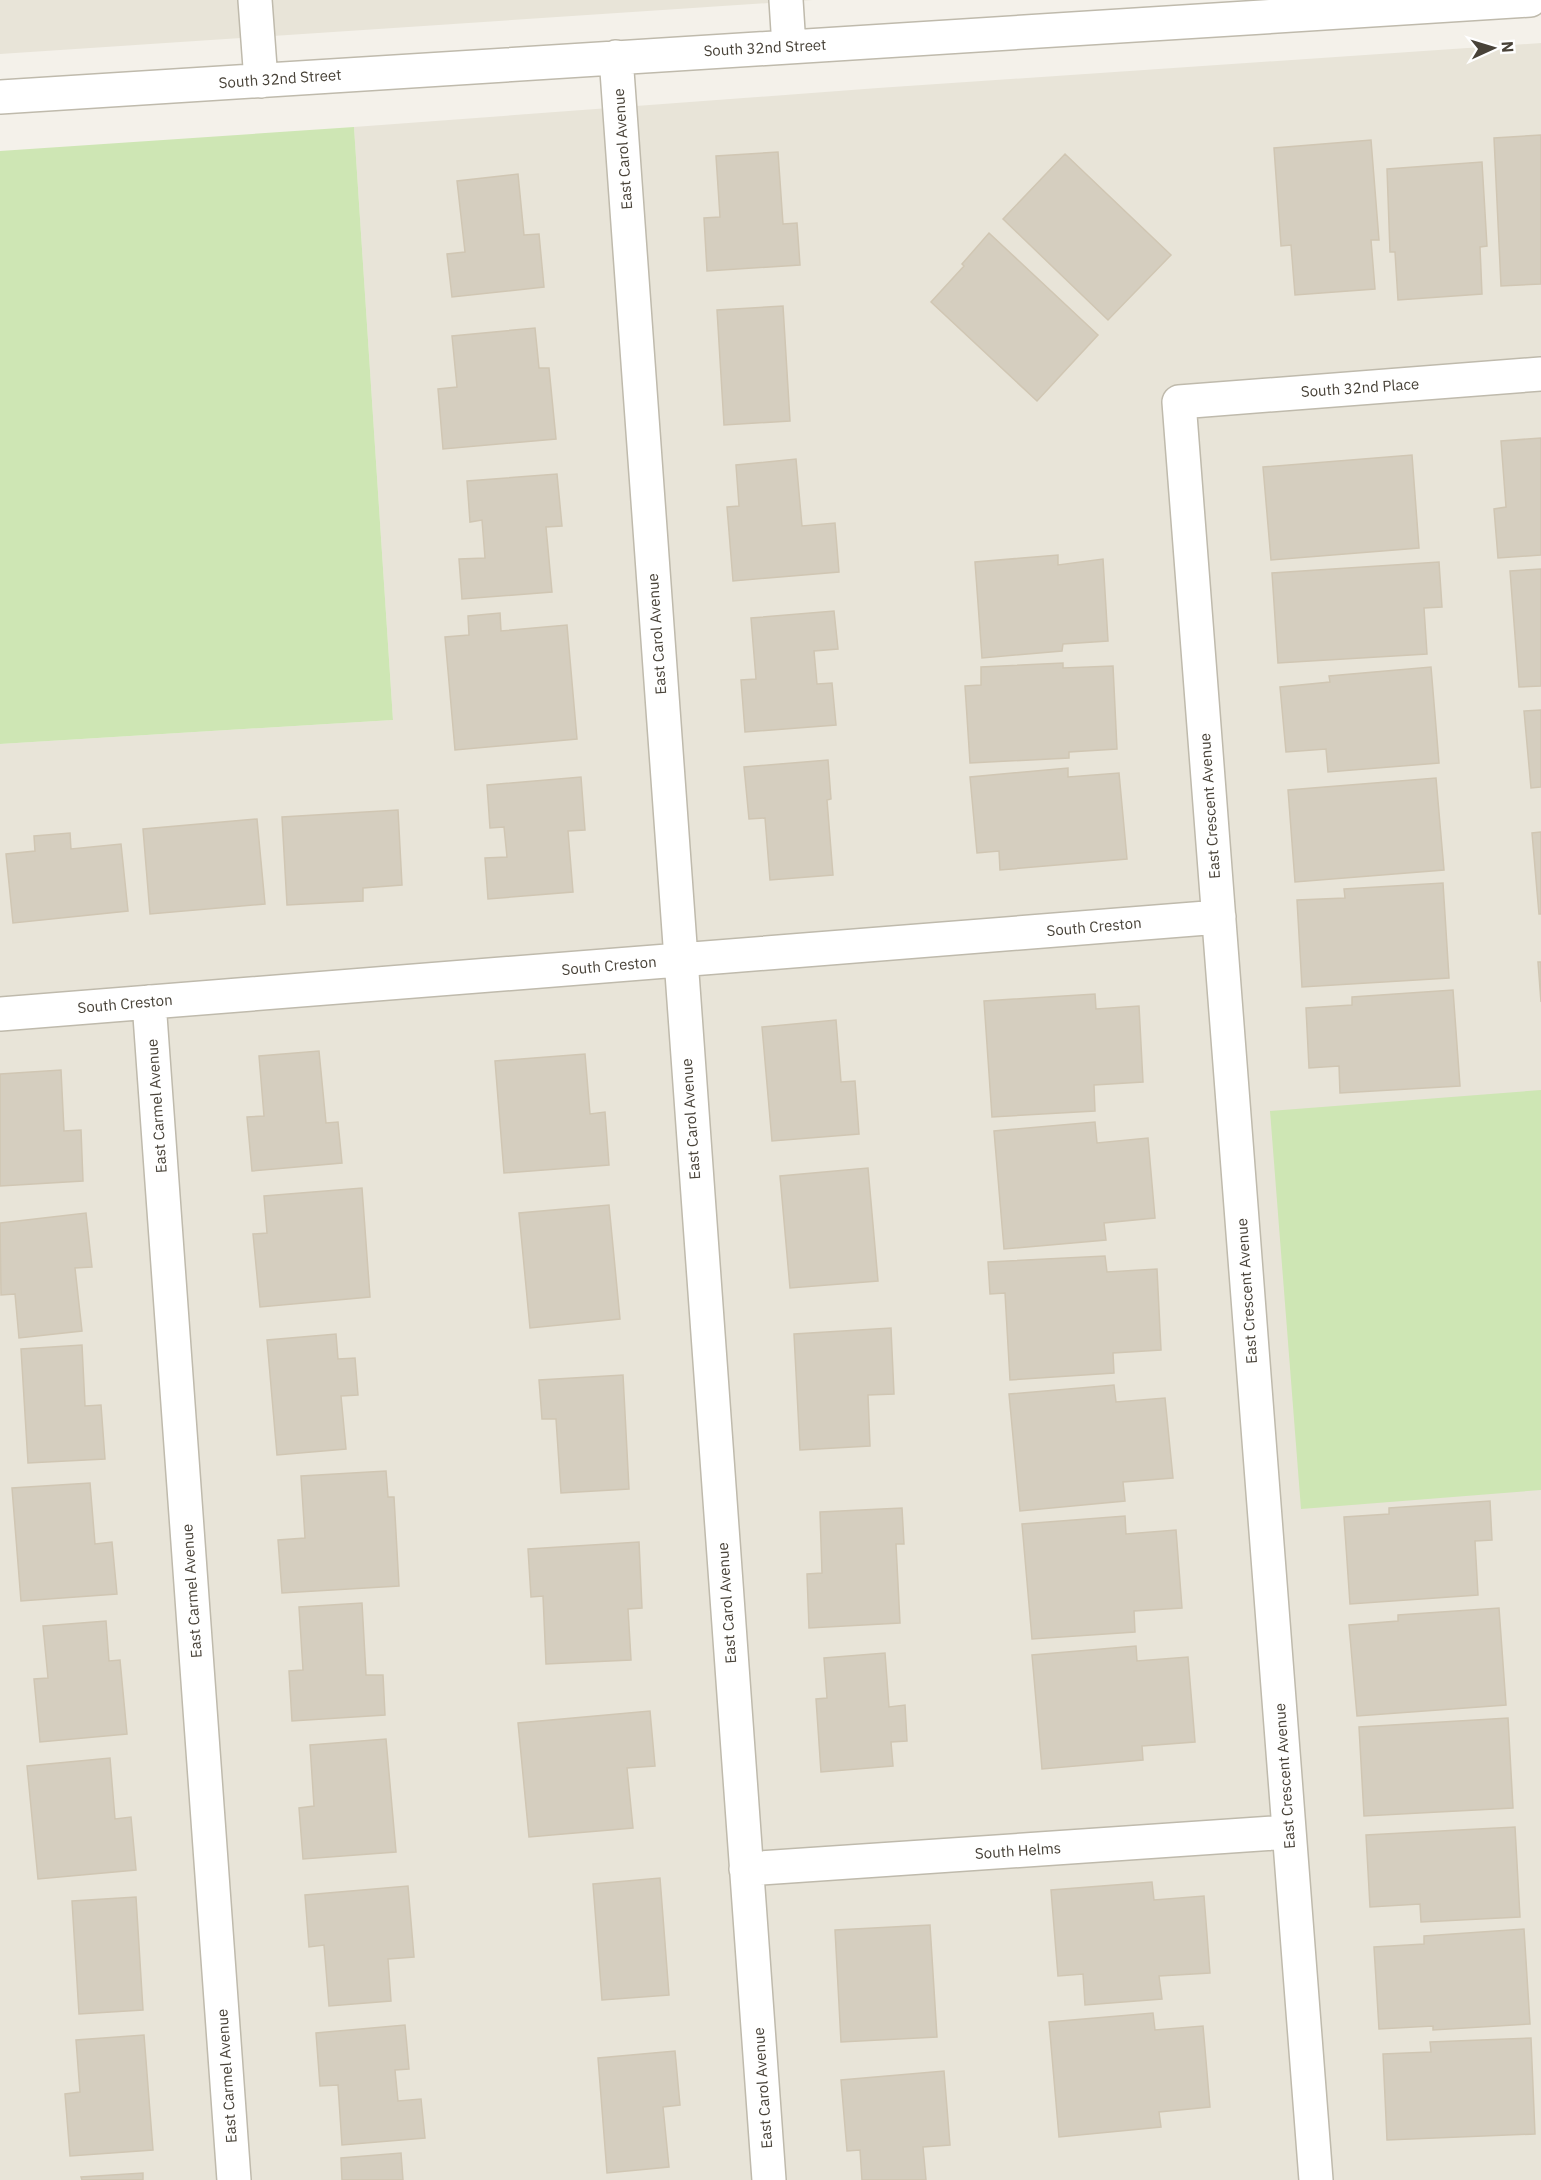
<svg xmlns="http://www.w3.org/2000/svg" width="1541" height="2180" font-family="'IBM Plex Sans',sans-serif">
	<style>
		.residential { fill: #e8e4d8 }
		.green { fill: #cee6b4 }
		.building { fill: #d5cebf; stroke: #d0c6b3; stroke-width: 1.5 }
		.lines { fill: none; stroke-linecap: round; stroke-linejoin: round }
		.minor-casing { stroke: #bfbaac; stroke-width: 36 }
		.minor { stroke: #fff; stroke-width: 33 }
		.labels { text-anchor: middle; stroke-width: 4.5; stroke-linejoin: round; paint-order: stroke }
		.street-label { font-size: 15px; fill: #484238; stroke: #fff }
	</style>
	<rect width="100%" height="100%" fill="#f4f1ea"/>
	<path class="residential" d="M0,0H813L0,54Z
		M1541,43V2180H0V744L393,720L354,127L878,88Z"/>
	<path class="green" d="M354,127L393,720L0,744V151Z
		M1541,1090V1490L1301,1509L1270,1111Z"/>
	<path class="building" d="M1541,135V284L1501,286L1494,138Z
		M1371,140L1379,240H1371L1375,289L1295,295L1291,245L1281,246L1274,148Z
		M778,152L783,224L797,223L800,265L707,271L704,218L720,217L716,156Z
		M1065,154L1171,255L1108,320L1003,219Z
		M1482,162L1487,246L1480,247L1482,294L1398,300L1395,252H1390L1387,169Z
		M518,174L524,235L539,234L544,287L452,297L447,254L465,252L457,181Z
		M989,233L1098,335L1037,401L931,302L964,266L962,264Z
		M783,306L790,421L724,425L717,310Z
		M535,328L539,368H549L556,439L443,449L438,389L457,387L452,336Z
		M1541,438V555L1498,558L1494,509L1506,507L1501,441Z
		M1412,455L1419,548L1271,560L1263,467Z
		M796,459L802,526L835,523L839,572L733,581L727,507L739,506L736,465Z
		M557,474L562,526L546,527L552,592L462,599L459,559L485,558L482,520L470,522L467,481Z
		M1058,555V565L1103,559L1108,641L1063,644L1062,651L982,658L975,562Z
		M1439,562L1442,607L1424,608L1427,654L1278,663L1272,573Z
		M1541,569V686L1519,687L1510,571Z
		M834,611L838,649L814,651L817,684L832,683L836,725L745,732L741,680L756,679L751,618Z
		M500,613L501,631L567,625L577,739L455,750L445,637L469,635L468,616Z
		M1063,663V668L1113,666L1117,749L1069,752V758L970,763L965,686L981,685V667Z
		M1431,667L1439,763L1328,772L1326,749L1286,752L1280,687L1330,682L1329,676Z
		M1541,710V787L1531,788L1524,711Z
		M828,760L831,799L827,800L833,875L770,880L765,818L749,819L744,767Z
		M1068,768V777L1119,773L1127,859L1000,870L999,851L977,853L970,777Z
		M581,777L585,830L568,831L573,892L488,899L485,858L507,857L504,827L490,828L487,785Z
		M1436,778L1444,870L1295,882L1288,790Z
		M398,810L402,885L363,888V901L287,905L282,817Z
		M257,819L265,904L150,914L143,829Z
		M1541,832V914H1539L1532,833Z
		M70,833L71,849L121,844L128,911L13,923L6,854L35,851L34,836Z
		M1443,883L1449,978L1302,987L1297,900L1345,898L1344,889Z
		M1538,962H1541V1002Z
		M1453,990L1460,1086L1340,1093L1339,1066L1309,1068L1306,1008L1352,1005V997Z
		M1095,994L1096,1009L1139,1006L1143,1082L1094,1085L1095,1111L992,1117L984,1001Z
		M836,1020L841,1082L855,1081L859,1134L772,1141L762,1027Z
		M319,1051L326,1123L338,1122L342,1163L252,1171L247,1117L264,1116L259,1056Z
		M585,1054L590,1114L605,1112L609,1165L504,1173L495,1061Z
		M61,1070L64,1131L81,1130L83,1181L0,1186V1074Z
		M1095,1122L1097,1143L1148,1138L1155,1218L1104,1223L1106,1240L1004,1249L994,1131Z
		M868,1168L878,1281L790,1288L780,1176Z
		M362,1188L370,1297L260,1307L253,1234L267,1233L264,1196Z
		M609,1205L620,1319L530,1328L519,1213Z
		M86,1213L92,1267L75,1268L82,1331L19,1338L15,1294L1,1295L0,1223Z
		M1105,1256L1107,1272L1157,1269L1161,1350L1113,1353L1114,1373L1010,1380L1005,1293L990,1294L988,1262Z
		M891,1328L894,1394L868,1395L870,1446L800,1450L794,1334Z
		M336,1334L338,1359L355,1358L358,1395L341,1396L346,1449L277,1455L267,1340Z
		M82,1345L85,1406L101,1405L105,1459L28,1463L21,1349Z
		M623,1375L629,1489L561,1493L556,1419H542L539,1380Z
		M1114,1385L1116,1402L1165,1398L1173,1478L1123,1482L1125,1501L1020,1511L1009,1394Z
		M386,1471L388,1497H394L399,1586L282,1593L278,1540L305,1538L301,1476Z
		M90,1483L95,1544L112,1542L117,1594L21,1601L12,1488Z
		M1490,1501L1492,1540L1475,1541L1478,1595L1350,1604L1344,1517L1389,1514V1508Z
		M902,1508L904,1544H896L900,1623L809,1628L807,1574L822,1573L820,1512Z
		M1125,1516L1126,1534L1176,1530L1182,1608L1134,1611L1135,1632L1032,1639L1022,1524Z
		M639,1542L642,1608L628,1609L631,1660L546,1664L543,1596L531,1597L528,1549Z
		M362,1603L366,1675H383L385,1715L292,1721L289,1671L303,1670L299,1607Z
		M1499,1608L1506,1705L1357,1716L1349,1625L1398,1621V1615Z
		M106,1621L109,1661L120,1660L127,1734L40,1742L34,1679L48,1678L43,1626Z
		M1136,1646L1137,1661L1188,1657L1195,1742L1142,1746L1143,1760L1042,1769L1032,1655Z
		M885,1653L889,1707L905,1705L907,1741L891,1742L893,1766L821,1772L816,1699L827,1698L824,1658Z
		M650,1711L655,1766L627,1768L633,1828L529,1837L518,1723Z
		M1508,1718L1513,1808L1364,1816L1359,1727Z
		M386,1739L396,1852L303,1859L299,1808L314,1806L310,1745Z
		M110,1758L115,1819L131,1817L136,1870L38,1879L27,1766Z
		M1515,1827L1520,1917L1421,1922L1420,1904L1370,1907L1366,1835Z
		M660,1878L669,1995L602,2000L593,1884Z
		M1152,1882L1154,1900L1204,1896L1210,1973L1159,1976L1162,1999L1085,2005L1083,1974L1058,1976L1051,1890Z
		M408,1886L414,1957L388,1959L391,2001L329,2006L324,1945L309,1947L305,1895Z
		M136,1897L143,2010L79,2014L72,1901Z
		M930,1925L937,2037L841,2042L835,1930Z
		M1524,1929L1530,2024L1433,2030V2026L1379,2029L1374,1947L1424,1944V1936Z
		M1153,2013L1155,2030L1203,2026L1210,2107L1159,2112L1161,2127L1059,2137L1049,2022Z
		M405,2025L409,2069L395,2070L398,2101L421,2099L425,2138L342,2145L338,2085L320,2086L316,2033Z
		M144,2035L153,2150L70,2156L65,2094L80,2092L76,2040Z
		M1531,2038L1535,2134L1387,2140L1383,2054L1431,2052L1430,2042Z
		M675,2051L680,2105L663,2107L669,2167L607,2173L598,2058Z
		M944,2071L950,2145L923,2147L926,2180H862L860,2150L847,2151L841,2080Z
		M401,2153L403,2180H342L341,2158Z
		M143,2173V2180H82L81,2177Z"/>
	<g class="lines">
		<g class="minor-casing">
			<path id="minor" d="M255,0L261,81
				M786,0L789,47
				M616,57L769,2180
				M0,97L1530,0
				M149,1002L234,2180
				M0,1014L1219,917
				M746,1869L1289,1832
				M1316,2180L1179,402L1541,374"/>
		</g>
		<use href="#minor" class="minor"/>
	</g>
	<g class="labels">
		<g class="street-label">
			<text transform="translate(765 48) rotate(-3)" y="5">South 32nd Street</text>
			<text transform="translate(280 79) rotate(-4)" y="5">South 32nd Street</text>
			<text transform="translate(623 149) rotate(-94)" y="5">East Carol Avenue</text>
			<text transform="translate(1360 388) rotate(-4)" y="5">South 32nd Place</text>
			<text transform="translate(657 634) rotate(-94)" y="5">East Carol Avenue</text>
			<text transform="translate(1210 806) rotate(-94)" y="5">East Crescent Avenue</text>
			<text transform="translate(1094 927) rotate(-5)" y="5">South Creston</text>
			<text transform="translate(609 966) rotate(-5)" y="5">South Creston</text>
			<text transform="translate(125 1004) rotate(-5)" y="5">South Creston</text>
			<text transform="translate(157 1106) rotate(-94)" y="5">East Carmel Avenue</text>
			<text transform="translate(691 1119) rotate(-94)" y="5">East Carol Avenue</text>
			<text transform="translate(1247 1291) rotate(-94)" y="5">East Crescent Avenue</text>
			<text transform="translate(192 1591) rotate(-94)" y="5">East Carmel Avenue</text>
			<text transform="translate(727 1603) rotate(-94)" y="5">East Carol Avenue</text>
			<text transform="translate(1285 1776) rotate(-94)" y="5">East Crescent Avenue</text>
			<text transform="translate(1018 1851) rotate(-4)" y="5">South Helms</text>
			<text transform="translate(227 2076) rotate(-94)" y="5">East Carmel Avenue</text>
			<text transform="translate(763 2088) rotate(-94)" y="5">East Carol Avenue</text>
		</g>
	</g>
	<g transform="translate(1493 48) rotate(86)" stroke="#ffffff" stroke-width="4.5" paint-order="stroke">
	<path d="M0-4.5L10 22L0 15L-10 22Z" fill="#484238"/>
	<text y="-9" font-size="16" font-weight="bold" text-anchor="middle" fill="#484238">N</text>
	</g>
</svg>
